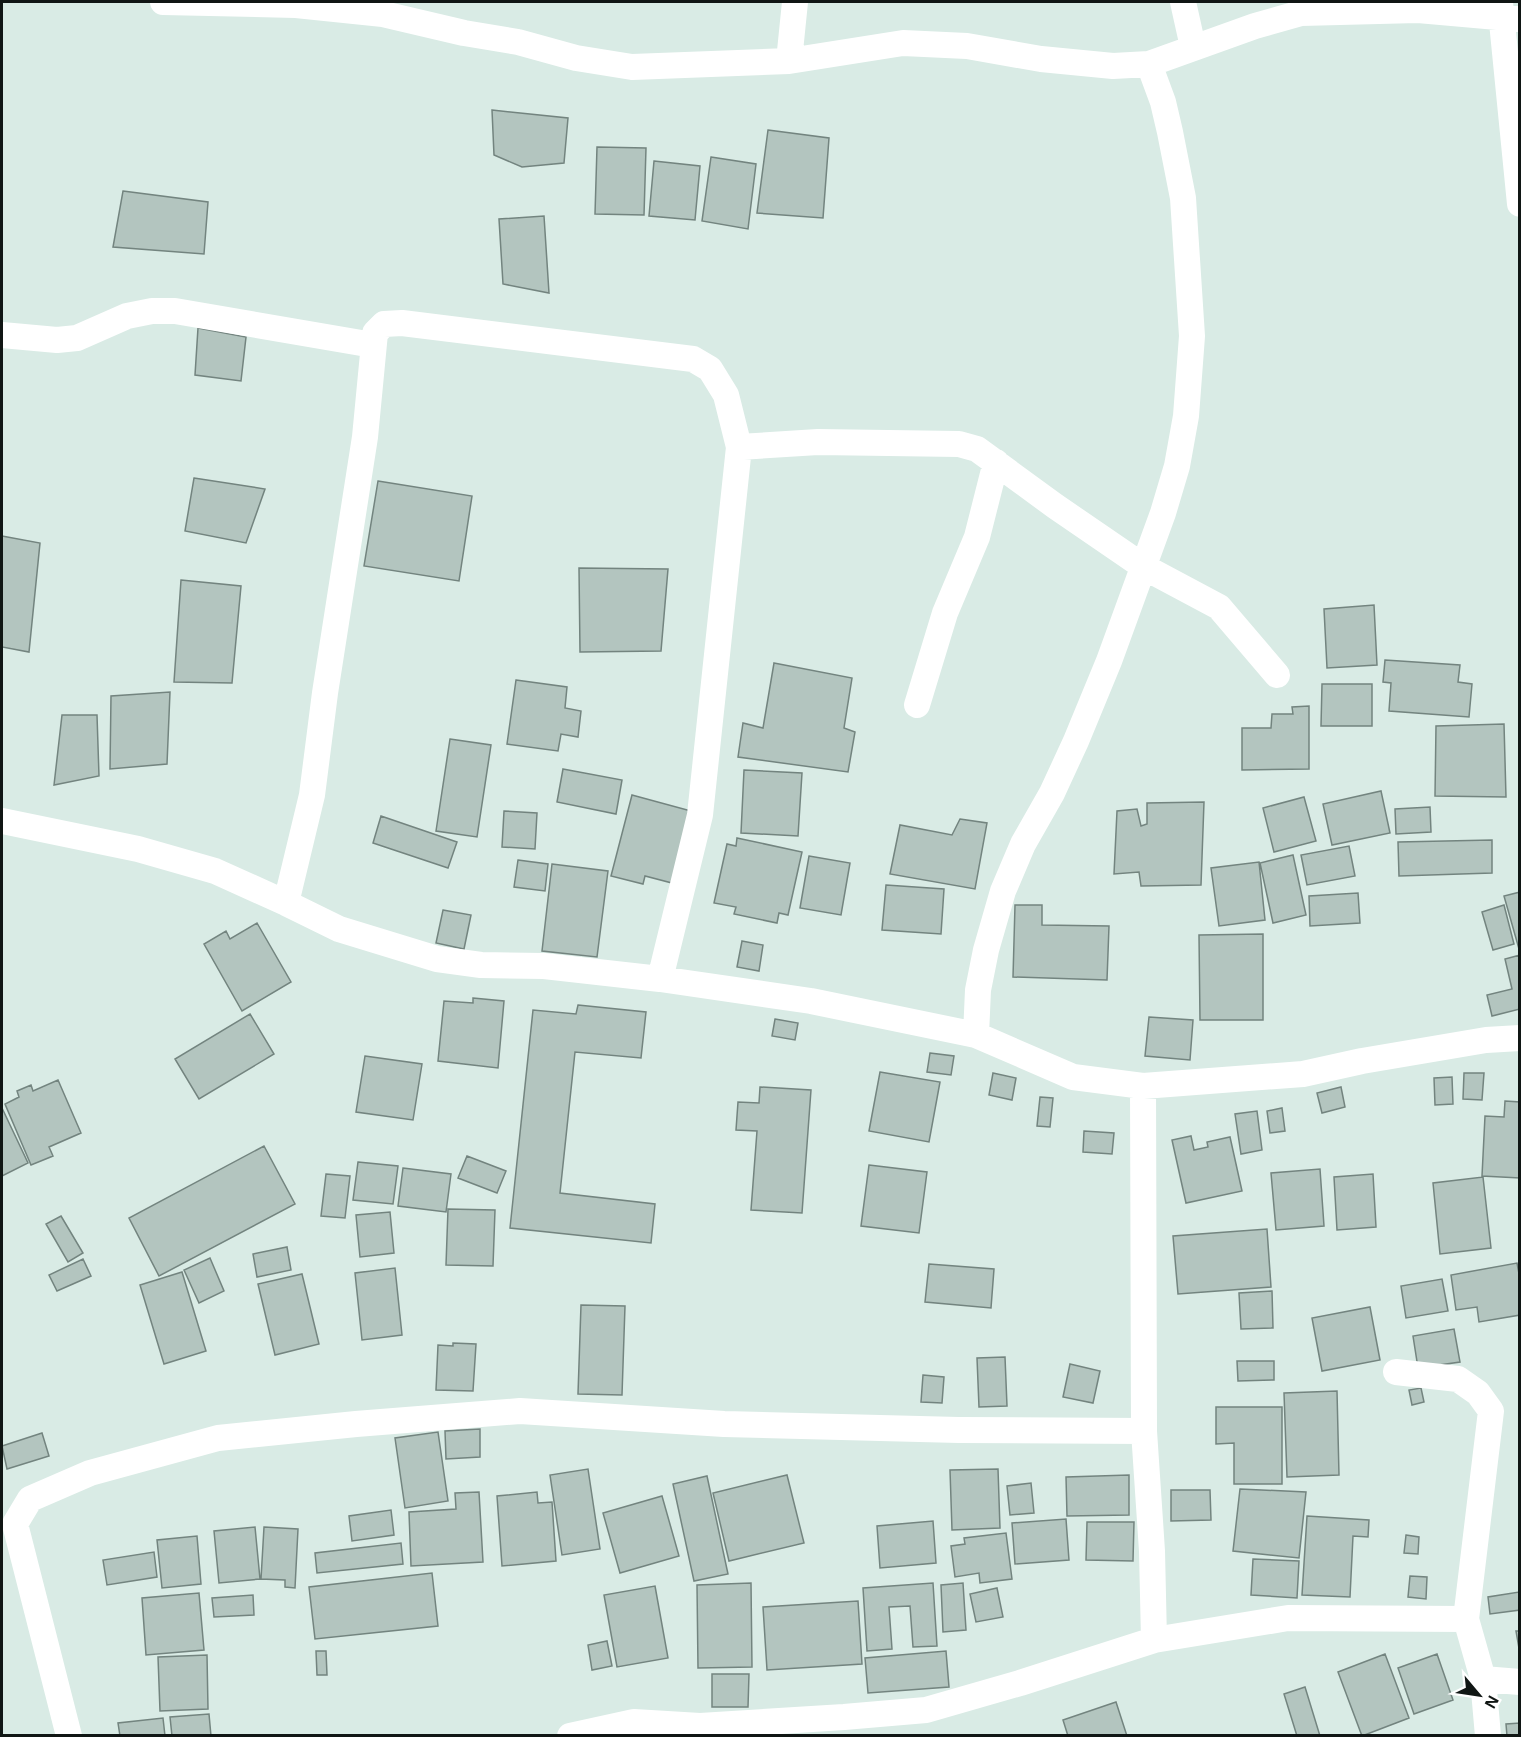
<svg xmlns="http://www.w3.org/2000/svg" width="1521" height="1737" font-family="Helvetica,sans-serif">
	<style>
		.building { fill: #b3c5bf; stroke: #73847f; stroke-width: 1.5 }
		.lines { fill: none; stroke-linecap: round; stroke-linejoin: round }
		.street { stroke: #fff; stroke-width: 26 }
	</style>
	<rect width="100%" height="100%" fill="#d9ebe5"/>
	<path class="building" d="M492,110L568,118L564,163L522,167L494,155Z
		M768,130L829,138L823,218L757,213Z
		M597,147L646,148L644,215L595,214Z
		M711,157L756,164L748,229L702,221Z
		M654,161L700,166L695,220L649,216Z
		M123,191L208,202L204,254L113,247Z
		M544,216L549,293L503,284L499,219Z
		M198,328L246,337L241,381L195,375Z
		M194,478L265,489L246,543L185,531Z
		M378,481L472,496L459,581L364,566Z
		M2,536L40,543L29,652L2,647Z
		M579,568L668,569L661,651L580,652Z
		M181,580L241,586L232,683L174,682Z
		M1374,605L1377,665L1327,668L1324,609Z
		M1385,660L1460,665L1458,682L1472,684L1469,717L1389,711L1391,683L1383,682Z
		M774,663L852,678L844,728L855,732L848,772L738,757L743,723L763,728Z
		M516,680L567,687L565,708L581,711L578,737L561,734L558,751L507,744Z
		M1322,684H1372V726H1321Z
		M170,692L167,764L110,769L111,696Z
		M1309,706V769L1242,770V728H1271L1272,714H1293L1292,707Z
		M62,715H97L99,776L54,785Z
		M1504,724L1506,797L1435,796L1436,726Z
		M450,739L491,745L477,837L436,831Z
		M563,769L622,780L616,814L557,802Z
		M744,770L802,773L798,836L741,833Z
		M1381,791L1390,833L1332,845L1323,804Z
		M632,795L691,811L672,883L645,876L643,884L611,876Z
		M1304,797L1316,841L1274,852L1263,808Z
		M1204,802L1201,885L1141,886L1139,872L1114,874L1117,811L1137,809L1141,826L1147,824V803Z
		M1430,807L1431,832L1396,834L1395,809Z
		M504,811L537,813L535,849L502,847Z
		M381,816L457,842L448,868L373,843Z
		M960,819L987,823L975,889L890,874L900,825L952,835Z
		M737,838L802,852L788,915L779,913L777,923L734,914L736,907L714,903L727,844L736,846Z
		M1492,840V873L1399,876L1398,842Z
		M1349,846L1355,876L1307,885L1301,855Z
		M1293,855L1306,915L1273,923L1260,863Z
		M809,856L850,863L841,915L800,908Z
		M518,860L548,864L545,891L514,887Z
		M1259,862L1265,920L1219,926L1211,868Z
		M552,864L608,871L597,957L542,951Z
		M886,885L944,889L941,934L882,930Z
		M1520,892V949H1519L1504,896Z
		M1358,893L1360,923L1310,926L1309,896Z
		M1015,905H1042V925L1109,926L1107,980L1013,977Z
		M1504,905L1514,944L1493,950L1482,912Z
		M443,910L471,915L464,949L436,943Z
		M257,923L291,982L242,1011L204,944L226,931L230,939Z
		M1263,934V1020H1200L1199,935Z
		M742,941L763,945L759,971L737,967Z
		M1520,955V1009L1492,1016L1487,995L1512,989L1505,959Z
		M473,998L504,1001L498,1068L438,1061L444,1001L473,1003Z
		M578,1005L646,1012L641,1058L575,1052L560,1193L655,1204L651,1243L510,1228L533,1010L576,1014Z
		M250,1014L274,1054L199,1099L175,1059Z
		M1149,1017L1193,1020L1190,1060L1145,1056Z
		M775,1019L798,1023L795,1040L772,1036Z
		M930,1053L954,1056L951,1075L927,1072Z
		M365,1056L422,1064L413,1120L356,1112Z
		M880,1072L940,1082L929,1142L869,1131Z
		M993,1073L1016,1078L1012,1100L989,1095Z
		M1464,1073H1484L1482,1100L1463,1099Z
		M1452,1077L1453,1104L1435,1105L1434,1078Z
		M58,1080L81,1133L49,1147L53,1156L31,1165L5,1104L19,1097L17,1091L31,1085L33,1091Z
		M760,1087L811,1090L802,1213L751,1210L757,1131L736,1130L738,1102L759,1103Z
		M1341,1087L1345,1107L1322,1113L1317,1093Z
		M1040,1097L1053,1098L1050,1127L1037,1126Z
		M1505,1101L1520,1102V1178L1482,1176L1485,1116L1504,1117Z
		M2,1108L28,1163L2,1176Z
		M1282,1108L1285,1131L1270,1133L1267,1111Z
		M1257,1111L1262,1150L1241,1154L1235,1114Z
		M1084,1131L1114,1133L1112,1154L1083,1152Z
		M1191,1136L1194,1150L1208,1147L1207,1142L1230,1137L1242,1191L1186,1203L1172,1140Z
		M264,1146L295,1204L159,1276L129,1218Z
		M467,1156L506,1171L497,1193L458,1178Z
		M358,1162L398,1166L393,1204L353,1200Z
		M869,1165L927,1172L919,1233L861,1226Z
		M403,1168L451,1174L446,1212L398,1206Z
		M1320,1169L1324,1226L1276,1230L1271,1173Z
		M326,1174L350,1176L345,1218L321,1216Z
		M1373,1174L1376,1227L1337,1230L1334,1177Z
		M1483,1177L1491,1248L1440,1254L1433,1183Z
		M448,1209L495,1210L493,1266L446,1265Z
		M390,1212L394,1253L360,1257L356,1215Z
		M61,1216L83,1253L68,1262L46,1224Z
		M1267,1229L1271,1287L1178,1294L1173,1236Z
		M287,1247L291,1270L257,1277L253,1254Z
		M210,1258L224,1291L199,1303L184,1270Z
		M83,1259L91,1276L57,1291L49,1275Z
		M1517,1263L1520,1279V1315L1479,1322L1477,1307L1456,1310L1451,1275Z
		M929,1264L994,1269L991,1308L925,1302Z
		M395,1268L402,1335L362,1340L355,1273Z
		M182,1272L206,1351L164,1364L140,1285Z
		M302,1274L319,1344L275,1355L258,1284Z
		M1442,1279L1448,1311L1406,1318L1401,1286Z
		M1272,1291L1273,1328L1241,1329L1239,1293Z
		M581,1305L625,1306L622,1395L578,1394Z
		M1370,1307L1380,1360L1322,1371L1312,1318Z
		M1454,1329L1460,1362L1418,1368L1413,1336Z
		M453,1343L476,1344L473,1391L436,1390L438,1345L453,1346Z
		M1005,1357L1007,1406L979,1407L977,1358Z
		M1237,1361H1274V1380L1238,1381Z
		M1070,1364L1100,1371L1093,1403L1063,1397Z
		M923,1375L944,1377L942,1403L921,1402Z
		M1421,1388L1424,1402L1412,1405L1409,1390Z
		M1337,1391L1339,1475L1287,1477L1284,1393Z
		M1216,1407H1282V1484H1234V1443L1216,1444Z
		M480,1429V1457L446,1459L445,1431Z
		M438,1432L448,1501L405,1508L395,1438Z
		M42,1433L49,1456L7,1469L2,1446Z
		M588,1469L600,1549L562,1555L550,1475Z
		M998,1469L1000,1528L952,1530L950,1470Z
		M787,1475L804,1543L729,1561L713,1493Z
		M1129,1475V1515L1067,1516L1066,1477Z
		M707,1476L728,1574L694,1581L673,1484Z
		M1031,1483L1034,1513L1010,1515L1007,1486Z
		M1240,1489L1306,1492L1299,1558L1233,1551Z
		M1171,1490H1210L1211,1520L1171,1521Z
		M479,1492L483,1562L411,1566L409,1512L456,1509L455,1493Z
		M537,1492L538,1503L552,1502L556,1561L502,1566L497,1496Z
		M662,1496L679,1556L620,1573L603,1513Z
		M391,1510L394,1535L352,1541L349,1516Z
		M1307,1516L1369,1520L1368,1537L1353,1536L1350,1597L1302,1595Z
		M1066,1519L1069,1560L1015,1564L1012,1523Z
		M933,1521L936,1563L880,1568L877,1526Z
		M1087,1522H1134L1133,1561L1086,1560Z
		M255,1527L260,1579L219,1583L214,1531Z
		M264,1527L298,1529L295,1588L285,1587V1580L261,1579Z
		M1006,1533L1012,1579L980,1583L979,1573L955,1577L951,1546L965,1544L964,1538Z
		M1406,1535L1419,1537L1418,1554L1404,1553Z
		M197,1536L201,1584L162,1588L157,1540Z
		M401,1543L403,1564L317,1573L315,1553Z
		M154,1552L157,1577L107,1585L103,1560Z
		M1253,1559L1299,1561L1297,1598L1251,1595Z
		M432,1573L438,1626L315,1639L309,1587Z
		M1410,1576L1427,1577L1426,1599L1408,1597Z
		M751,1583L752,1667L698,1668L697,1585Z
		M933,1583L937,1646L913,1647L910,1606L889,1607L892,1649L867,1651L863,1588Z
		M963,1583L966,1630L943,1632L941,1585Z
		M655,1586L668,1658L617,1667L604,1595Z
		M997,1588L1003,1617L976,1622L970,1594Z
		M1519,1592L1520,1610L1490,1614L1488,1597Z
		M199,1593L204,1650L146,1655L142,1598Z
		M253,1595L254,1615L214,1617L212,1598Z
		M858,1601L862,1664L767,1670L763,1607Z
		M1516,1631H1520V1654Z
		M607,1641L612,1666L592,1670L588,1645Z
		M316,1651H326L327,1675H317Z
		M946,1651L949,1687L868,1693L865,1658Z
		M1385,1654L1409,1718L1362,1736L1338,1672Z
		M1437,1654L1453,1700L1414,1714L1398,1668Z
		M207,1655L208,1709L160,1711L158,1657Z
		M712,1674H749L748,1707H712Z
		M1305,1687L1320,1736H1297L1284,1694Z
		M1116,1702L1127,1736H1068L1063,1720Z
		M209,1714L211,1736H172L170,1717Z
		M163,1718L165,1736H120L118,1723Z
		M1520,1723V1736H1507L1506,1724Z"/>
	<g class="lines">
		<path class="street" d="M163,2L296,5L383,14L464,33L518,42L576,58L632,67L789,61L903,43L967,46L1041,59L1113,66L1149,64L1255,26L1301,13L1418,10L1520,19
			M1183,2L1193,47
			M1500,2L1520,204
			M789,61L795,2
			M2,335L57,340L77,338L127,316L152,311H175L373,345
			M739,447L818,442L959,444L977,449L1055,506L1144,567L1219,607L1277,675
			M917,705L945,613L977,537L996,462
			M2,821L138,849L215,871L286,903L339,929L437,959L481,965L544,966L660,979L811,1001L976,1035L1073,1077L1143,1086L1303,1074L1362,1061L1486,1040L1520,1038
			M286,903L312,795L325,693L365,437L375,333L384,324L402,323L693,359L710,369L726,395L739,447L700,815L660,979
			M976,1035L978,990L986,950L1003,891L1023,844L1052,793L1076,741L1109,661L1163,513L1177,466L1186,416L1192,336L1183,198L1170,132L1163,102L1149,64
			M1143,1086L1144,1431L1152,1551L1154,1640
			M1396,1372L1458,1379L1478,1393L1491,1411L1466,1619
			M1483,1679L1488,1736
			M69,1736L15,1524L30,1499L90,1473L218,1438L356,1424L520,1411L724,1424L959,1430L1144,1431
			M570,1736L634,1722L700,1726L844,1717L926,1710L1020,1683L1154,1640L1288,1618L1466,1619L1483,1679L1520,1682"/>
	</g>
	<rect width="1521" height="1737" fill="none" stroke="#101614" stroke-width="6"/>
	<g transform="translate(1479 1695) rotate(119)" stroke="#ffffff" stroke-width="4.5" paint-order="stroke">
	<path d="M0-4.5L10 22L0 15L-10 22Z" fill="#101614"/>
	<text y="-9" font-size="16" font-weight="bold" text-anchor="middle" fill="#101614">N</text>
	</g>
</svg>
